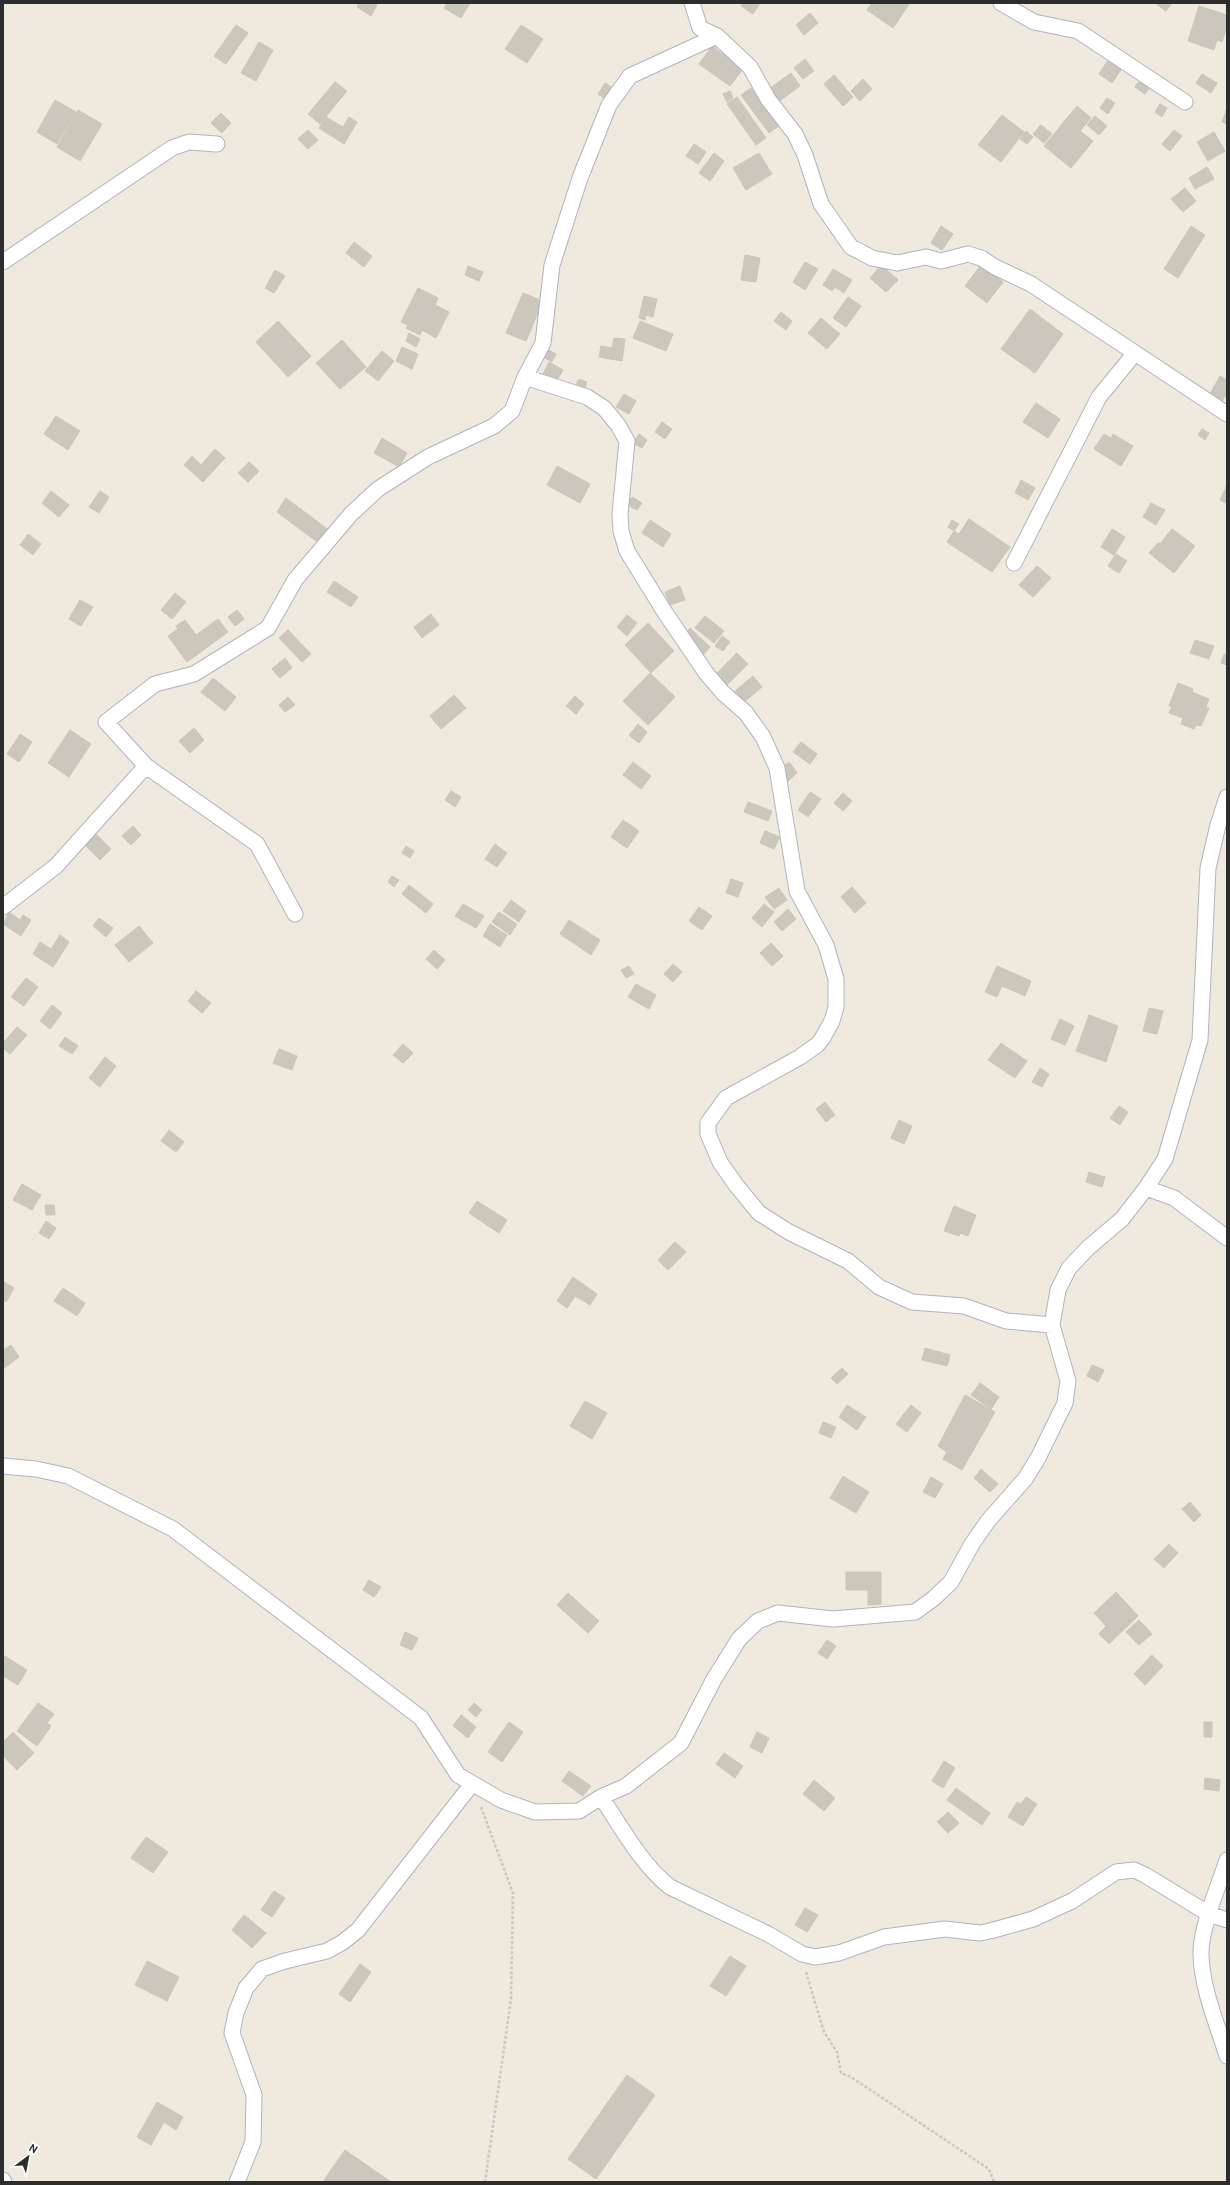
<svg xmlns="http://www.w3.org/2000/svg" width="1230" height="2185" font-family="Cabin,sans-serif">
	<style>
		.building { fill: #cbc7bd; stroke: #cbc6b7 }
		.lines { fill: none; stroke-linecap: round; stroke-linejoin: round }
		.street-casing { stroke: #b2b3c1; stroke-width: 17 }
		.path { stroke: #c8c8c8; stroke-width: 2.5; stroke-dasharray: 3 2; stroke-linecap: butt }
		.street { stroke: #fff; stroke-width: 15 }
	</style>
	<rect width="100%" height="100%" fill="#efe9de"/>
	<path class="building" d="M359,3H373L377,5L371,16L357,7Z
		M447,3H470L461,18L444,8Z
		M743,3H760L753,14L741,6Z
		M872,3H910L893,28L867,10Z
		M1155,3H1172L1166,11Z
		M1199,6L1227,15V26L1222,42L1217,40L1214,50L1188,41Z
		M810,13L818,23L804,35L796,25Z
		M236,25L248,33L226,64L214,56Z
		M521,25L543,39L527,63L505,49Z
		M259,42L273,50L256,81L241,73Z
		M712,46L743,69L730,86L699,64Z
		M1112,54L1125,64L1112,83L1099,74Z
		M805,59L814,71L803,79L794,68Z
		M791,73L800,86L778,102L769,89Z
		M1202,74L1217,83L1211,93L1196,83Z
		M834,75L853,97L843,106L824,84Z
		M1142,77L1152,85L1145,94L1135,87Z
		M863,79L872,89L860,101L851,91Z
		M335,82L347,91L320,124L308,114Z
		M605,83L616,90L609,101L598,94Z
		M751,88L779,126L769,133L741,95Z
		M730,91L733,98L727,102L723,94Z
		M737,97L766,138L756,145L727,104Z
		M1107,98L1115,103L1108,114L1100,108Z
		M55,100L76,112L57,144L37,132Z
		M1160,104L1167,108L1162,117L1155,112Z
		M1077,106L1091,118L1080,131L1093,141L1071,168L1044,146Z
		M1227,108V124L1222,122Z
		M78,110L102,124L80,161L57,147Z
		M221,113L231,123L222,133L211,123Z
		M1002,115L1024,132L1001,162L978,145Z
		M1095,116L1107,126L1099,135L1087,125Z
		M326,117L343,127L349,117L357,122L344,144L319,128Z
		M1041,125L1052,134L1044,143L1033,134Z
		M308,130L318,140L308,149L298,139Z
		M1174,130L1182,136L1170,151L1162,144Z
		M1026,131L1033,137L1027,144L1020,139Z
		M1214,132L1225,151L1208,161L1197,142Z
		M694,144L706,152L698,164L686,156Z
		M714,153L724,161L710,181L699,173Z
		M759,153L772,174L746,190L733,168Z
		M1207,167L1214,179L1195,189L1189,178Z
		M1185,188L1196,201L1183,212L1171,199Z
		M941,226L953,234L942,250L931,243Z
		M1191,226L1205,235L1178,278L1164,269Z
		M354,242L372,256L364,267L346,253Z
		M745,255L760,258L756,282L741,280Z
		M805,262L818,269L805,290L793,282Z
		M881,265L898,280L886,292L870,278Z
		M981,265L1003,282L987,303L965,286Z
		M468,266L483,272L479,281L465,275Z
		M833,269L852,280L844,293L835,287L832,291L823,285Z
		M275,270L285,276L274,293L265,288Z
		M418,288L438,298L435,305L449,312L436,338L422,330L420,335L406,328L408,325L401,322Z
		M523,293L543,301L526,341L506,333Z
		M644,296L657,299L653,317L646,315L645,320L639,318Z
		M848,297L861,306L846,327L833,318Z
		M1030,309L1063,334L1035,373L1001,349Z
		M781,312L792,321L786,330L774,321Z
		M821,318L840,334L827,349L808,333Z
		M278,321L311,356L288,377L256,342Z
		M640,321L673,334L666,351L633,338Z
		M409,333L420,339L416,347L406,341Z
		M614,338L625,339L622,361L599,357L601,346L612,348Z
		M342,340L366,367L340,389L316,363Z
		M402,347L418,354L412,369L396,361Z
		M547,349L556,354L552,362L543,357Z
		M382,351L394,361L378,381L365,371Z
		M549,362L563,370L556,382L543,374Z
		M1220,376L1227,380V393L1221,403L1209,396Z
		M579,379L587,382L584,391L575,387Z
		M624,394L636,401L629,414L616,407Z
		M1036,403L1060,419L1048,438L1023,422Z
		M56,416L80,431L68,450L44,434Z
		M662,422L672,429L665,439L655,432Z
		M1202,429L1209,433L1205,440L1198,435Z
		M639,434L647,440L642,448L633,443Z
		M1104,434L1111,438L1113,434L1133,446L1121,466L1094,449Z
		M382,438L407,453L399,467L374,453Z
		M215,449L225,458L203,482L184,465L192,456L201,465Z
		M249,462L259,471L248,482L238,473Z
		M557,466L590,484L580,503L547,485Z
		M1021,480L1035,488L1028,500L1015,493Z
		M1227,485V504L1220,500Z
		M51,491L69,505L59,517L42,503Z
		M100,491L109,497L99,513L89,507Z
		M632,497L642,503L637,510L627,505Z
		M286,498L330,531L320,544L277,512Z
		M1151,503L1165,510L1156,525L1143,517Z
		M969,519L1010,547L992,572L947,542L954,531L959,534Z
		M650,520L671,534L663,547L642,533Z
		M952,520L959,524L954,531L948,527Z
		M1112,529L1125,537L1114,555L1101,547Z
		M1172,529L1195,546L1174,573L1149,553L1158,543L1160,544Z
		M28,534L41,544L33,555L20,545Z
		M1116,554L1127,561L1119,573L1108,566Z
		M1037,566L1051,578L1033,597L1019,585Z
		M334,581L358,597L351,607L327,592Z
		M680,586L685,600L670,605L665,592Z
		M175,593L186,602L172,619L161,610Z
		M80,600L93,607L81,626L69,619Z
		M237,610L244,619L235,626L228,617Z
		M431,614L439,625L422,638L414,627Z
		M627,615L637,623L627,636L617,627Z
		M705,616L724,631L714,643L695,628Z
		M218,619L228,632L187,662L168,636L178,629L176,626L185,620L196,635Z
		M648,623L674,651L651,673L625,645Z
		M690,628L710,647L703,655L683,636Z
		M288,630L311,654L302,662L279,638Z
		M722,636L730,642L723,651L715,646Z
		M1195,640L1214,646L1209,659L1190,653Z
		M737,653L748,664L727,685L716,674Z
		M1224,654L1227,655V665L1221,663Z
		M285,658L292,668L280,678L272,669Z
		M650,673L675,697L648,725L623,701Z
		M753,676L762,687L744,702L735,691Z
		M213,678L236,697L225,711L201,692Z
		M1178,683L1193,689L1192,692L1209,699L1206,707L1209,708L1201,726L1196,725L1194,729L1181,724L1183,718L1169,713L1172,707L1169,706Z
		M454,695L466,708L441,729L430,716Z
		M575,696L584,704L576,714L566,706Z
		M288,697L295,705L285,712L279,705Z
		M638,724L647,732L639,743L629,735Z
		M194,728L204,740L190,753L179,741Z
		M70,730L91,744L69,777L48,763Z
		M20,734L32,742L19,762L7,754Z
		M801,742L817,754L810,764L793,752Z
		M633,762L651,776L641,789L623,775Z
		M789,762L797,773L787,782L778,771Z
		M451,791L461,797L455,807L445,800Z
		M810,792L821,799L808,817L798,810Z
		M843,793L852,801L843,811L834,803Z
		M748,802L772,811L768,821L744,812Z
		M623,820L639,831L627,848L611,837Z
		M133,826L141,835L131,845L122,836Z
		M92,830L111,849L100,860L81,841Z
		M765,831L780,837L774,849L760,843Z
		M495,844L507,853L497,867L485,859Z
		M406,846L414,851L410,858L402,853Z
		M392,876L399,880L394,887L388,882Z
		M731,879L743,883L738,897L726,893Z
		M409,885L433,904L426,913L402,894Z
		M852,887L866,903L855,913L841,897Z
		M779,888L787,900L774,909L765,897Z
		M511,900L526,911L519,922L503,911Z
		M463,904L484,916L476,928L455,916Z
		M764,904L774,912L762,927L752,918Z
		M699,907L712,916L702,930L689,921Z
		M788,909L796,919L782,931L774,922Z
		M9,912L20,920L23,915L31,920L21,936L3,924Z
		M499,912L517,924L510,935L492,922Z
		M99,918L113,928L106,937L93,926Z
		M569,920L600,940L591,955L560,934Z
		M490,924L507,935L500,947L483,936Z
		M139,926L153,943L129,962L115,945Z
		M60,935L69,942L53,967L33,954L40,942L51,949Z
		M771,943L783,956L772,966L760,953Z
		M434,950L445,960L437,969L426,959Z
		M673,964L682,972L673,982L664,974Z
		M629,966L634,974L626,978L621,970Z
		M997,966L1031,981L1025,996L1002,986L997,997L985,992Z
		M26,978L38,987L24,1006L11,997Z
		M636,984L656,995L649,1009L628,997Z
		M196,991L211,1003L202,1013L188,1001Z
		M52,1005L62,1013L50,1029L40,1021Z
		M1149,1008L1163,1011L1157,1034L1143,1031Z
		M1089,1015L1118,1026L1106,1062L1076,1051Z
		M1060,1019L1074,1026L1065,1045L1051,1039Z
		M17,1027L27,1035L10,1054L3,1048V1043Z
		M65,1037L78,1046L72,1054L59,1046Z
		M1001,1043L1027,1061L1015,1078L988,1060Z
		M403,1044L413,1053L403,1063L393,1055Z
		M279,1049L297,1056L292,1070L273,1063Z
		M105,1057L116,1066L100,1087L89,1078Z
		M1040,1068L1049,1074L1042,1087L1032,1082Z
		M825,1102L835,1115L826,1122L816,1109Z
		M1119,1106L1128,1112L1120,1125L1110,1118Z
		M899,1120L912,1126L904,1144L891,1138Z
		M169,1130L184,1142L176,1152L161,1141Z
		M1089,1172L1105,1177L1102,1187L1086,1182Z
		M22,1184L41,1195L32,1210L13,1200Z
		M477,1201L507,1220L499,1233L469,1213Z
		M45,1205H54L55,1215H46Z
		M954,1206L976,1215L968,1236L960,1233L959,1236L944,1231Z
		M46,1221L56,1228L49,1239L39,1233Z
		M675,1242L686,1252L668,1270L658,1260Z
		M573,1277L597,1294L590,1305L575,1296L567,1308L557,1301Z
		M4,1282L14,1288L6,1302L3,1300Z
		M63,1288L85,1303L77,1316L54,1301Z
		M11,1345L19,1357L3,1369V1350Z
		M925,1348L950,1355L947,1366L922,1360Z
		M1092,1365L1104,1370L1098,1382L1087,1376Z
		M842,1368L848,1374L837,1384L831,1378Z
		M980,1383L999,1397L991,1409L971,1395Z
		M965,1395L995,1412L962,1470L943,1459L947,1452L938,1446Z
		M585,1401L607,1413L592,1439L570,1426Z
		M847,1405L866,1417L857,1430L839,1417Z
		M911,1405L921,1413L907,1432L896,1424Z
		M823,1422L836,1427L831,1438L819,1433Z
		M981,1469L998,1484L990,1492L974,1478Z
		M843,1476L869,1492L856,1513L830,1498Z
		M931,1477L943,1484L935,1498L923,1492Z
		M1190,1502L1201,1515L1194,1522L1182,1509Z
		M1169,1544L1178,1553L1164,1568L1154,1559Z
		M846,1572H881V1604L868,1605V1590H846Z
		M369,1580L381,1587L374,1597L363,1590Z
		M1116,1592L1138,1616L1109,1644L1099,1634L1106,1626L1094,1613Z
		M568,1593L599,1621L588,1633L557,1605Z
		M1139,1620L1152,1634L1139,1645L1126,1632Z
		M405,1632L418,1638L412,1650L400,1645Z
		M827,1640L836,1646L827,1659L818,1653Z
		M3,1655L27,1670L18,1685L3,1676Z
		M1152,1655L1163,1666L1145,1685L1134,1674Z
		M38,1703L54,1714L47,1723L51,1726L37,1746L17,1731Z
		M474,1703L482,1710L476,1717L468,1710Z
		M461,1715L476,1727L468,1738L453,1726Z
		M509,1722L523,1732L502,1762L488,1752Z
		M1204,1722H1212V1737H1204Z
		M13,1732L34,1753L17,1770L3,1756V1742Z
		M757,1732L769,1738L762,1753L750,1747Z
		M724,1753L743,1766L735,1778L716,1764Z
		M944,1761L955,1768L943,1788L932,1781Z
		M569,1771L591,1786L583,1796L562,1781Z
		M1205,1778L1220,1780L1219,1791L1204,1789Z
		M814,1780L835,1798L824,1811L803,1794Z
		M956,1788L990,1813L982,1825L947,1800Z
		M1026,1797L1037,1804L1023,1826L1008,1817L1017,1802L1021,1804Z
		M948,1812L959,1823L948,1833L937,1822Z
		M146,1837L168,1852L153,1873L131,1858Z
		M274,1891L285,1898L272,1917L261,1910Z
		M805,1908L818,1915L807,1932L795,1925Z
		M244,1915L266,1933L252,1948L232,1930Z
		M730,1956L746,1966L726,1996L710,1986Z
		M147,1961L179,1977L167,2001L135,1985Z
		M360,1964L371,1972L350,2002L339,1994Z
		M627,2075L655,2095L596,2179L568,2159Z
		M157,2102L183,2117L176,2130L164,2122L151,2145L137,2137Z
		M345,2150L391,2182H327L324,2180Z"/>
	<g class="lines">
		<g class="street-casing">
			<path id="street" d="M692,3L700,28L717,36L750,67L768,99L795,134L805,155L821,204L851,247L872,258L897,263L926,257L941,261L968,254L981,258L995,267L1031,284L1227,414
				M1001,3L1034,22L1078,31L1185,102
				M3,262L172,148L189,142L217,144
				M525,377L587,397L604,408L618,425L627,441L620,514L621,531L627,551L664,611L706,673L723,693L746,713L763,737L777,768L797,891L826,945L836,979V1007L832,1021L822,1039L817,1045L800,1057L726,1098L708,1123V1134L720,1162L736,1185L759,1213L789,1232L848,1261L879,1287L912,1302L964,1306L1006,1321L1052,1325
				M1014,563L1099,397L1135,353
				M146,766L257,844L295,914
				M3,907L56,866L146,766L106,722L155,684L194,674L268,628L295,580L351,514L378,489L428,457L494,426L512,411L525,377L543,343L552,265L580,178L609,105L630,76L717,36
				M1146,1188L1174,1198L1227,1238
				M3,1466L36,1469L68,1476L173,1529L421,1718L458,1775L501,1800L535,1812L579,1811L601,1797L626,1786L681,1743L714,1679L739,1639L758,1621L778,1613L833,1619L915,1612L933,1599L951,1582L972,1544L988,1521L1025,1479L1038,1458L1065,1403L1068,1381L1052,1325L1058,1290L1069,1268L1088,1248L1122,1219L1146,1188L1165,1159L1200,1040L1208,868L1218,825L1227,797
				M601,1797C622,1828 641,1864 670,1887L768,1934L802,1954L815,1957L839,1953L884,1937L945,1929L980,1933L990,1931L1033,1919L1072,1901L1116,1872L1134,1870L1145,1875L1209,1914L1227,1920
				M1227,1860C1219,1885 1200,1929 1201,1955C1202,1989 1217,2024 1227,2056
				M3,2180L4,2182
				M237,2182L253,2142L254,2095L232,2033L236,2013L246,1988L262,1969L285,1961L327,1951L343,1942L358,1930L472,1784"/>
		</g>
		<path class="path" d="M481,1807L513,1893L511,1999L485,2182
			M806,1972L824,2032L837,2052L841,2073L851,2077L989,2169L994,2182"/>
		<use href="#street" class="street"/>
	</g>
	<rect width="1230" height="2185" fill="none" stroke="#2d2d2d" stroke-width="8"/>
	<g transform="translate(28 2157) rotate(32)" stroke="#ffffff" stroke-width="3" paint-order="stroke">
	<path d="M0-3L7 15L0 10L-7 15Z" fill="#2d2d2d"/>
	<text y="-6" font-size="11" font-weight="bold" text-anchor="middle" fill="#2d2d2d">N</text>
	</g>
</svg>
